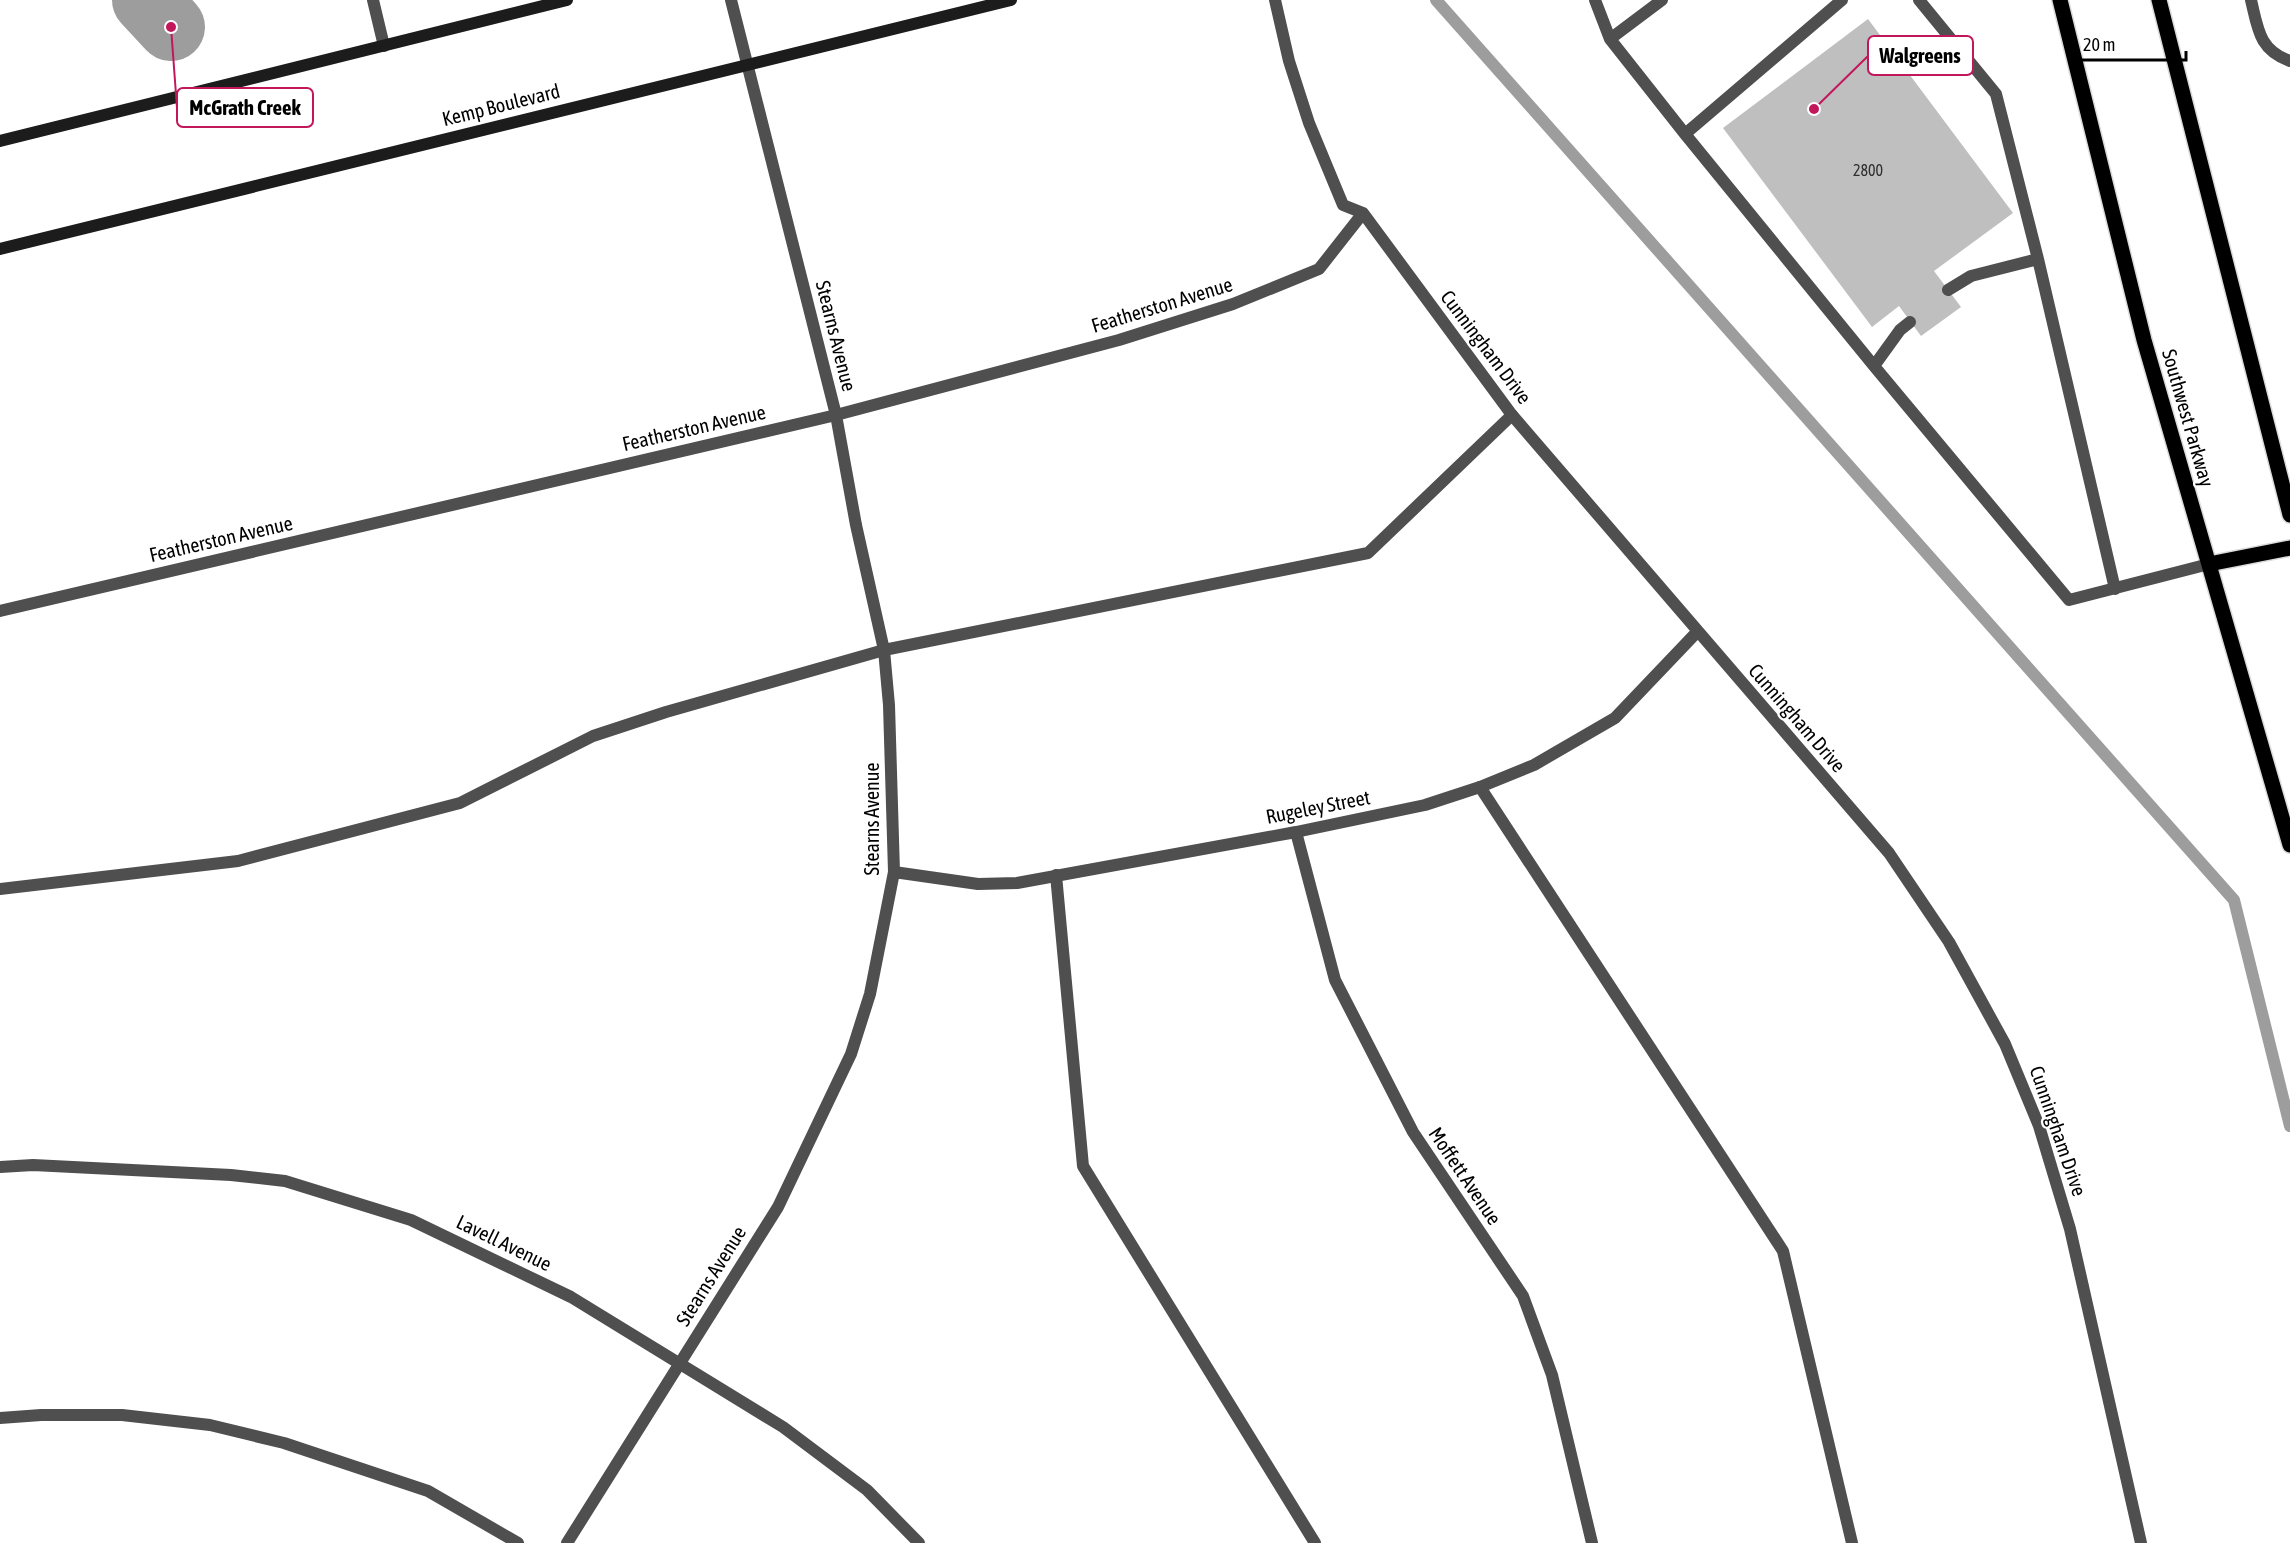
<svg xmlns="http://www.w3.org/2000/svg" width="2290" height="1543" font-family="'Asap Condensed',sans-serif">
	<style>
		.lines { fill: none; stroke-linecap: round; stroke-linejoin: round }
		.stream { stroke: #9d9d9d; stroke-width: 12 }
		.river { stroke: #9d9d9d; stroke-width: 68 }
		.building { fill: #bfbfbf }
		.primary-casing { stroke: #dbdbdb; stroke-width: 18 }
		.lane { stroke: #4f4f4f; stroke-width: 12 }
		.street { stroke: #4f4f4f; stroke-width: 12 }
		.secondary { stroke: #1c1c1c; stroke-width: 12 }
		.primary { stroke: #000; stroke-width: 15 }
		.labels { text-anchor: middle; stroke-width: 4.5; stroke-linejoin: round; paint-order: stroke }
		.number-label { font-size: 16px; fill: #303030 }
		.street-label { font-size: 20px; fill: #000; stroke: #fff }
		.leader { fill: none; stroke: #c2185b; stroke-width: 2 }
		.callout-dot { fill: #c2185b; stroke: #fff; stroke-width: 2 }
		.callout { fill: #fff; stroke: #c2185b; stroke-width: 2 }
		.callout-label { font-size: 21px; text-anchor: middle; font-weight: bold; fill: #000 }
	</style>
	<rect width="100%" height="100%" fill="#fff"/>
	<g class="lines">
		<path class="stream" d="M1436,0L2234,900L2290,1126"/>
		<path class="river" d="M146,0L171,27"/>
	</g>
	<path class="building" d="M1868,19L2013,213L1934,271L1961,307L1921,336L1899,306L1872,327L1723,128Z"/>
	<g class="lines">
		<g class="primary-casing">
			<path id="primary" d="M2060,0L2144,340L2290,845
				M2159,0L2290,515
				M2209,564L2290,548"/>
		</g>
		<path class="lane" d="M373,0L384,46
			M1595,0L1610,39L1685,134L1874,366L2069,600L2209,564
			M1919,0L1996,94L2038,259L2115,589
			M2251,0C2258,29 2259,50 2290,61
			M1610,39L1662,0
			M1685,134L1842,0
			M1948,290L1971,276L2038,259
			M1874,366L1900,330L1910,322
			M1480,787L1783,1251L1852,1543
			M1056,875L1083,1166L1315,1543
			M0,889L238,861L460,803L593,736L666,712L884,650L1368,553L1512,415
			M0,1418L41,1415H122L210,1425L284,1443L428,1491L518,1543"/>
		<path class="street" d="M1275,0L1289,61L1309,123L1343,205L1363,213L1512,415L1889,853L1949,942L2005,1044L2039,1126L2070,1229L2141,1543
			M0,611L836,415L1119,340L1233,304L1319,269L1363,213
			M1296,832L1335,980L1413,1132L1523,1296L1552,1375L1592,1543
			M894,872L978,884L1017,883L1296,832L1425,805L1480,787L1534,765L1615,718L1697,632
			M0,1167L33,1165L231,1175L285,1181L411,1220L571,1297L783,1427L867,1490L919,1543
			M567,1543L778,1207L851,1054L870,994L894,872L889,705L884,650L856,525L836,415L731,0"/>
		<path class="secondary" d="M0,141L567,0
			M0,249L1011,0"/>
		<use href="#primary" class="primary"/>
	</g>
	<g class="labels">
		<g class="number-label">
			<text x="1868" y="176">2800</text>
		</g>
		<g class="street-label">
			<text transform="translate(501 105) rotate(-14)" y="7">Kemp Boulevard</text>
			<text transform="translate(1162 305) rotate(-17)" y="7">Featherston Avenue</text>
			<text transform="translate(836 336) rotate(76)" y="7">Stearns Avenue</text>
			<text transform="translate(1486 347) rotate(53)" y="7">Cunningham Drive</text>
			<text transform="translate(2188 418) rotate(74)" y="7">Southwest Parkway</text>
			<text transform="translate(694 428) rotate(-13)" y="7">Featherston Avenue</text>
			<text transform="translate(221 539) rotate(-13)" y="7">Featherston Avenue</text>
			<text transform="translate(1797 718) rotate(49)" y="7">Cunningham Drive</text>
			<text transform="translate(1318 807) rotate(-11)" y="7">Rugeley Street</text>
			<text transform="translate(872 819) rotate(-90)" y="7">Stearns Avenue</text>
			<text transform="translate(2058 1131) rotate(71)" y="7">Cunningham Drive</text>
			<text transform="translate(1465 1176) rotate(56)" y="7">Moffett Avenue</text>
			<text transform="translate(504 1243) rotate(26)" y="7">Lavell Avenue</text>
			<text transform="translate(711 1276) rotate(-58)" y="7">Stearns Avenue</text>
		</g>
	</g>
	<path class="leader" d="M1814 109L1868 56M171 27L177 108"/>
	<g class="callout-dot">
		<circle cx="1814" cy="109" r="6"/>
		<circle cx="171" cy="27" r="6"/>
	</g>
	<g class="callout">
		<rect x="1868" y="36" width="105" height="39" rx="6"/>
		<rect x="177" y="88" width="136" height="39" rx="6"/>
	</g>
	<g class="callout-label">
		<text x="1920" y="63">Walgreens</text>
		<text x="245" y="115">McGrath Creek</text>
	</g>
	<path d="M2074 51v9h112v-9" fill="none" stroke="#000000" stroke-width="3"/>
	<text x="2083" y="51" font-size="18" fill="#000000" stroke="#ffffff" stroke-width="4.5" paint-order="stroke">20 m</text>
</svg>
